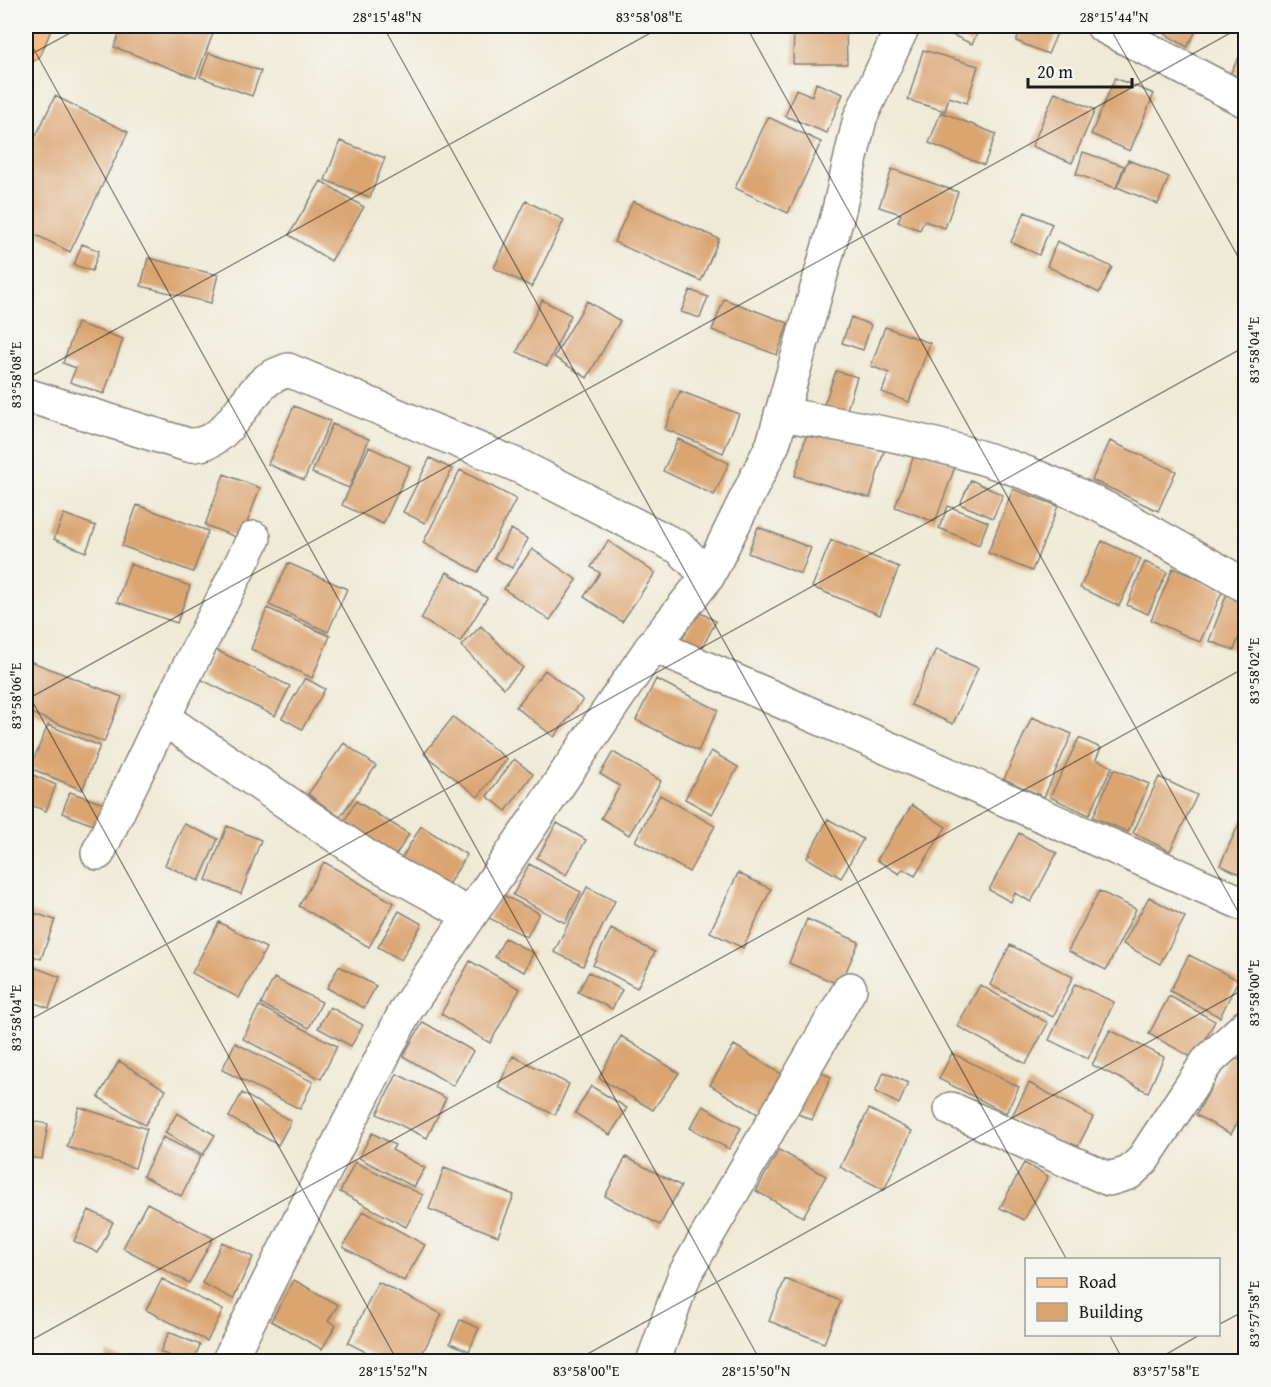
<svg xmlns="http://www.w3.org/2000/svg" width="1271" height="1387" font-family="'Gentium Book Plus',serif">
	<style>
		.building { fill: #dba572 }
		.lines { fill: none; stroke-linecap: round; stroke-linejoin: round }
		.minor-casing { stroke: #868378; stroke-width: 36 }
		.major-casing { stroke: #868378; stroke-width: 36 }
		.minor { stroke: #fff; stroke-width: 33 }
		.major { stroke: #f7bd88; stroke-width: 33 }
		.ticks { fill: none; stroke: #1c1c1c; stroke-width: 1.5; stroke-opacity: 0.45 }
		.neatline { fill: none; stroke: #1c1c1c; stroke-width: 2 }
		.ticks-label { font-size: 15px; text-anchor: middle; fill: #1c1c1c }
	</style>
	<rect width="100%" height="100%" fill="#f6f6f2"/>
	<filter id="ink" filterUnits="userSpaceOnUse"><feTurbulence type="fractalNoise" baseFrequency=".0167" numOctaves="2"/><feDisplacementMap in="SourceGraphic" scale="12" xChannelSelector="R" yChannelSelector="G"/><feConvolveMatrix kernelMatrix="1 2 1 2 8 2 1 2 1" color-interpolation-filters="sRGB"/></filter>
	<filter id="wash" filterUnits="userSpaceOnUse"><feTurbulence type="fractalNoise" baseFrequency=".008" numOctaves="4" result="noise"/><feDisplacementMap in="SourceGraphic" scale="24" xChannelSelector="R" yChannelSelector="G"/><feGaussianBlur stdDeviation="1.35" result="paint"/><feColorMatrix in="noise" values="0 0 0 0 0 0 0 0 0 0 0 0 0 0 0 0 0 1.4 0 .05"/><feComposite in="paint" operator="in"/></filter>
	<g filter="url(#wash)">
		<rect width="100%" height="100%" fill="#efead5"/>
		<g id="blocks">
			<path class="building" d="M122,26H198L214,31L196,78L114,47Z
				M933,26H981L972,44Z
				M1023,26H1060L1048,54L1016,41Z
				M1169,26H1199L1187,47L1165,34Z
				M794,28H846L847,64H793Z
				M1246,44V90L1227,80Z
				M923,50L978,66L967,103L949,97L945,111L908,100Z
				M209,53L261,71L252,96L200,77Z
				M1115,78L1154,94L1130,151L1091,134Z
				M816,83L843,94L827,133L785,116L796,89L812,96Z
				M1055,92L1095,110L1072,163L1032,146Z
				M55,96L128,132L70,252L26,230V157Z
				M941,112L996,134L984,165L929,143Z
				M768,117L821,142L788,213L735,188Z
				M340,141L385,158L370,197L325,180Z
				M1083,152L1124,166L1116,188L1076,174Z
				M1128,160L1169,177L1158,204L1117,187Z
				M892,169L958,192L945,228L924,221L920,230L898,222L901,214L879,207Z
				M321,181L364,207L331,261L289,235Z
				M526,201L564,220L532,287L494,268Z
				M633,201L719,239L701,281L614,242Z
				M1025,212L1052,224L1039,255L1011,242Z
				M1057,241L1112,267L1099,293L1047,266Z
				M82,244L99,251L92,271L74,265Z
				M26,256L31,260L26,269Z
				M148,258L218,275L211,303L141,286Z
				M690,290L708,297L700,318L681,312Z
				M724,299L788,323L777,355L712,330Z
				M542,300L571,315L547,366L517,352Z
				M587,301L620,321L587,378L554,357Z
				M851,317L871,325L863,350L842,343Z
				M77,323L123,339L104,394L70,382L76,368L63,363Z
				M885,327L930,343L909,402L882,392L889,373L871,366Z
				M836,371L857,377L843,423L820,416Z
				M680,391L739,414L723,453L665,429Z
				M294,406L330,421L304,480L268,464Z
				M332,424L369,439L349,488L312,473Z
				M808,429L884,451L870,498L795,476Z
				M678,439L729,463L714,495L663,471Z
				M1110,441L1176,471L1158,511L1092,480Z
				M369,447L410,466L383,524L342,505Z
				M916,450L956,464L935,522L895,507Z
				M430,458L452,469L425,523L403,512Z
				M460,470L516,499L478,572L423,543Z
				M224,474L260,488L241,539L205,525Z
				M971,480L1003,495L993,518L960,504Z
				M1013,489L1058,506L1032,571L988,553Z
				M137,505L208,531L193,572L122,546Z
				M948,506L988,522L979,545L939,528Z
				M64,514L96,526L86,552L54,539Z
				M758,527L811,548L801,574L748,553Z
				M511,529L528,539L512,568L494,558Z
				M831,540L899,567L880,615L812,587Z
				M608,541L655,573L622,622L584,597L600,573L591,567Z
				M1102,541L1141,559L1119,606L1080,588Z
				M532,549L577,580L550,620L504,589Z
				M1145,562L1167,572L1148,614L1127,605Z
				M288,563L347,589L328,632L269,605Z
				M130,564L190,586L177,623L117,602Z
				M1173,568L1223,590L1200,642L1151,620Z
				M447,572L487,598L460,642L421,619Z
				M1228,591L1246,598V618L1234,650L1209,641Z
				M267,608L330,636L312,678L251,649Z
				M697,611L716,621L699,654L680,644Z
				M481,626L523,668L504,688L461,646Z
				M214,649L290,686L275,716L200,679Z
				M936,649L978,668L953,724L911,705Z
				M27,660L122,697L104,742L26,711Z
				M545,670L583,700L554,737L516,707Z
				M305,678L325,689L302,729L282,718Z
				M656,679L718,710L698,751L636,720Z
				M453,717L507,759L478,797L424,754Z
				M1032,717L1072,734L1044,797L1004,779Z
				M48,725L100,746L82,790L30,768Z
				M1079,738L1101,748L1096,759L1112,767L1089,815L1050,797Z
				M344,743L376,766L340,817L308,794Z
				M711,751L738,767L712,814L685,799Z
				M613,752L661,781L629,835L601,818L620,786L600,774Z
				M514,759L533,774L506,811L487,796Z
				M1114,769L1149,784L1128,832L1093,817Z
				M26,772L56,785L46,811L26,803Z
				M1159,777L1197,795L1170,851L1133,833Z
				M70,792L107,805L98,827L62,813Z
				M660,795L715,826L689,872L635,841Z
				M356,801L409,834L394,858L342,825Z
				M912,805L946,827L915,876L903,869L899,874L877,860Z
				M1246,809V877L1220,865Z
				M828,819L863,839L841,878L807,858Z
				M557,823L586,840L566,875L537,858Z
				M184,824L218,839L199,881L165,865Z
				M227,826L261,840L241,894L206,880Z
				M421,826L467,855L442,894L397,866Z
				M1019,833L1057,853L1031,902L1015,893L1011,902L989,890Z
				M324,862L394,903L369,947L299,906Z
				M529,864L581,892L565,923L513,895Z
				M738,873L771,889L743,948L710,932Z
				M587,887L615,901L583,966L554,952Z
				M1099,891L1136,909L1106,970L1068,951Z
				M501,894L539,913L527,937L489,918Z
				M1149,897L1185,917L1160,964L1123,944Z
				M26,910L55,920L41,959L26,953Z
				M399,911L422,924L401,960L378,947Z
				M807,919L859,942L840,985L789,963Z
				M219,922L266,948L239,998L192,973Z
				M611,929L655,952L637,988L593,965Z
				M505,938L533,953L524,972L495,957Z
				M1010,945L1073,977L1053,1017L990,985Z
				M1189,955L1238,980L1220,1017L1170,991Z
				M470,961L520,989L490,1043L441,1014Z
				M26,964L60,977L49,1008L26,1000Z
				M339,966L376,986L364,1008L327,988Z
				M589,972L622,990L612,1009L578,992Z
				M274,978L322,1002L309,1028L261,1004Z
				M1075,984L1114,1002L1088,1059L1049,1040Z
				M980,985L1048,1023L1026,1064L957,1026Z
				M1169,996L1215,1021L1195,1059L1149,1034Z
				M259,1006L337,1046L321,1079L243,1039Z
				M330,1007L363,1025L351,1046L318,1028Z
				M423,1022L473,1051L453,1086L403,1056Z
				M1110,1030L1164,1057L1148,1092L1092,1065Z
				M621,1036L679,1073L653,1110L599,1078Z
				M235,1043L313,1082L300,1109L222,1070Z
				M734,1045L781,1074L770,1092L777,1097L764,1118L710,1085Z
				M952,1053L1019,1087L1006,1113L939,1079Z
				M1229,1055L1246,1064V1107L1231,1134L1196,1115Z
				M513,1056L569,1084L555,1115L498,1087Z
				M119,1061L166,1090L145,1125L98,1097Z
				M809,1067L831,1077L812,1120L789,1110Z
				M884,1072L908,1083L899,1104L875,1092Z
				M397,1074L446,1098L427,1138L377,1114Z
				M1029,1083L1093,1117L1075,1152L1011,1118Z
				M591,1086L627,1108L610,1135L575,1113Z
				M242,1093L291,1121L278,1145L229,1117Z
				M703,1106L741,1128L729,1149L690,1128Z
				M79,1107L147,1129L135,1168L67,1147Z
				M869,1109L912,1131L884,1190L840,1167Z
				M177,1113L215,1135L203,1155L165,1133Z
				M26,1120L48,1124L42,1159L26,1157Z
				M372,1133L395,1145L392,1150L425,1168L414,1187L359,1158Z
				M163,1137L201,1156L181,1196L143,1176Z
				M779,1150L826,1176L803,1217L756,1191Z
				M626,1157L681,1186L660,1225L605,1196Z
				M355,1162L423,1195L406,1227L340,1192Z
				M1024,1163L1048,1176L1024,1220L1000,1208Z
				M444,1168L514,1195L498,1236L429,1209Z
				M147,1203L213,1238L189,1283L123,1248Z
				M89,1210L113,1222L98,1253L74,1241Z
				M363,1211L425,1245L404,1281L343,1247Z
				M222,1242L253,1257L233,1299L202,1283Z
				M162,1279L223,1310L207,1341L146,1310Z
				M785,1279L841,1301L824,1343L769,1321Z
				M294,1280L338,1305L328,1321L336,1325L322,1349L271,1321Z
				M378,1282L442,1314L418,1362H386L348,1343Z
				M460,1320L479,1328L469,1351L450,1343Z
				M169,1332L200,1345L193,1362H185L160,1352Z
				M107,1353L128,1361V1362H104Z
				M137,1355L155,1361V1362H135Z"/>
		</g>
	</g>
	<g filter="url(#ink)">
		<use href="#blocks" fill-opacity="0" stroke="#868378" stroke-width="1.5"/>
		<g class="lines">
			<g class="minor-casing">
				<path id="minor" d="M1103,26L1246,101
					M26,395L188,445C228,447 239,402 267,380C273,375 281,373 288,370L521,467L680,548L708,576
					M781,414C866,429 953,444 1034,476C1108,505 1176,547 1246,586
					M254,538L163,718L379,865L468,914
					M653,645L1246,905
					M98,853L163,718
					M951,1109L1109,1179L1129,1173L1142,1161L1207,1062L1246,1026
					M228,1362L406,1010L653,645L708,576L773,444L838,214L860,118L903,26
					M653,1362L685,1274L850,989"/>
			</g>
			<g class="major-casing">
				<path id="major" d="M26,46L34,26"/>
			</g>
			<use href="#minor" class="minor"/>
			<use href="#major" class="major"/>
		</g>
	</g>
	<path class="ticks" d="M383,26L1067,1260M746,26L1246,926M1109,26L1246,271M26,35L761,1362M26,57L83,26M26,379L663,26M26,690L398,1362M26,700L1243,26M26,1022L1246,346M1218,1325L1246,1310M1109,1334L1124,1362M26,1343L1246,667M26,1345L34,1362M573,1362L1246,988M1153,1362L1201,1334"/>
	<rect width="1271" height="1387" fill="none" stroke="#f6f6f2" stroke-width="66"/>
	<rect x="1025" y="1258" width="195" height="78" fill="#f6f6f2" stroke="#9f9f9c" stroke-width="1.5"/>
	<rect x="1037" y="1278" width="30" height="9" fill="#f7bd88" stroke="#9f9f9c" stroke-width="1.5"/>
	<text x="1079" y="1288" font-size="18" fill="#1c1c1c">Road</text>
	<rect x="1037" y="1303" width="30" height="18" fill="#dba572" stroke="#9f9f9c" stroke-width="1.5"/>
	<text x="1079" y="1318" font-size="18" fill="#1c1c1c">Building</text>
	<path d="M1028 78v9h104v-9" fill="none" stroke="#1c1c1c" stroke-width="3"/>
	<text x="1037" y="78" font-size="18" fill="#1c1c1c" stroke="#f6f6f2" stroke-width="4.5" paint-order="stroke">20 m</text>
	<rect x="33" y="33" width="1205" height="1321" class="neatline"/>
	<g class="ticks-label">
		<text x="387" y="22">28°15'48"N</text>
		<text x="649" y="22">83°58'08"E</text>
		<text x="1114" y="22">28°15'44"N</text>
		<text transform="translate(1254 350) rotate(-90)" y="5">83°58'04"E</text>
		<text transform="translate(16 375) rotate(-90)" y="5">83°58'08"E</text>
		<text transform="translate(1254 671) rotate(-90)" y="5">83°58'02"E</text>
		<text transform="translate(16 696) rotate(-90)" y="5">83°58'06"E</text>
		<text transform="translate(1254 993) rotate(-90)" y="5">83°58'00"E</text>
		<text transform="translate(16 1018) rotate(-90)" y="5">83°58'04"E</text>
		<text transform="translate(1254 1314) rotate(-90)" y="5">83°57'58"E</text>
		<text x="393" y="1376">28°15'52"N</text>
		<text x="586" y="1376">83°58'00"E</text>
		<text x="756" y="1376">28°15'50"N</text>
		<text x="1166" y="1376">83°57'58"E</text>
	</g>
</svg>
